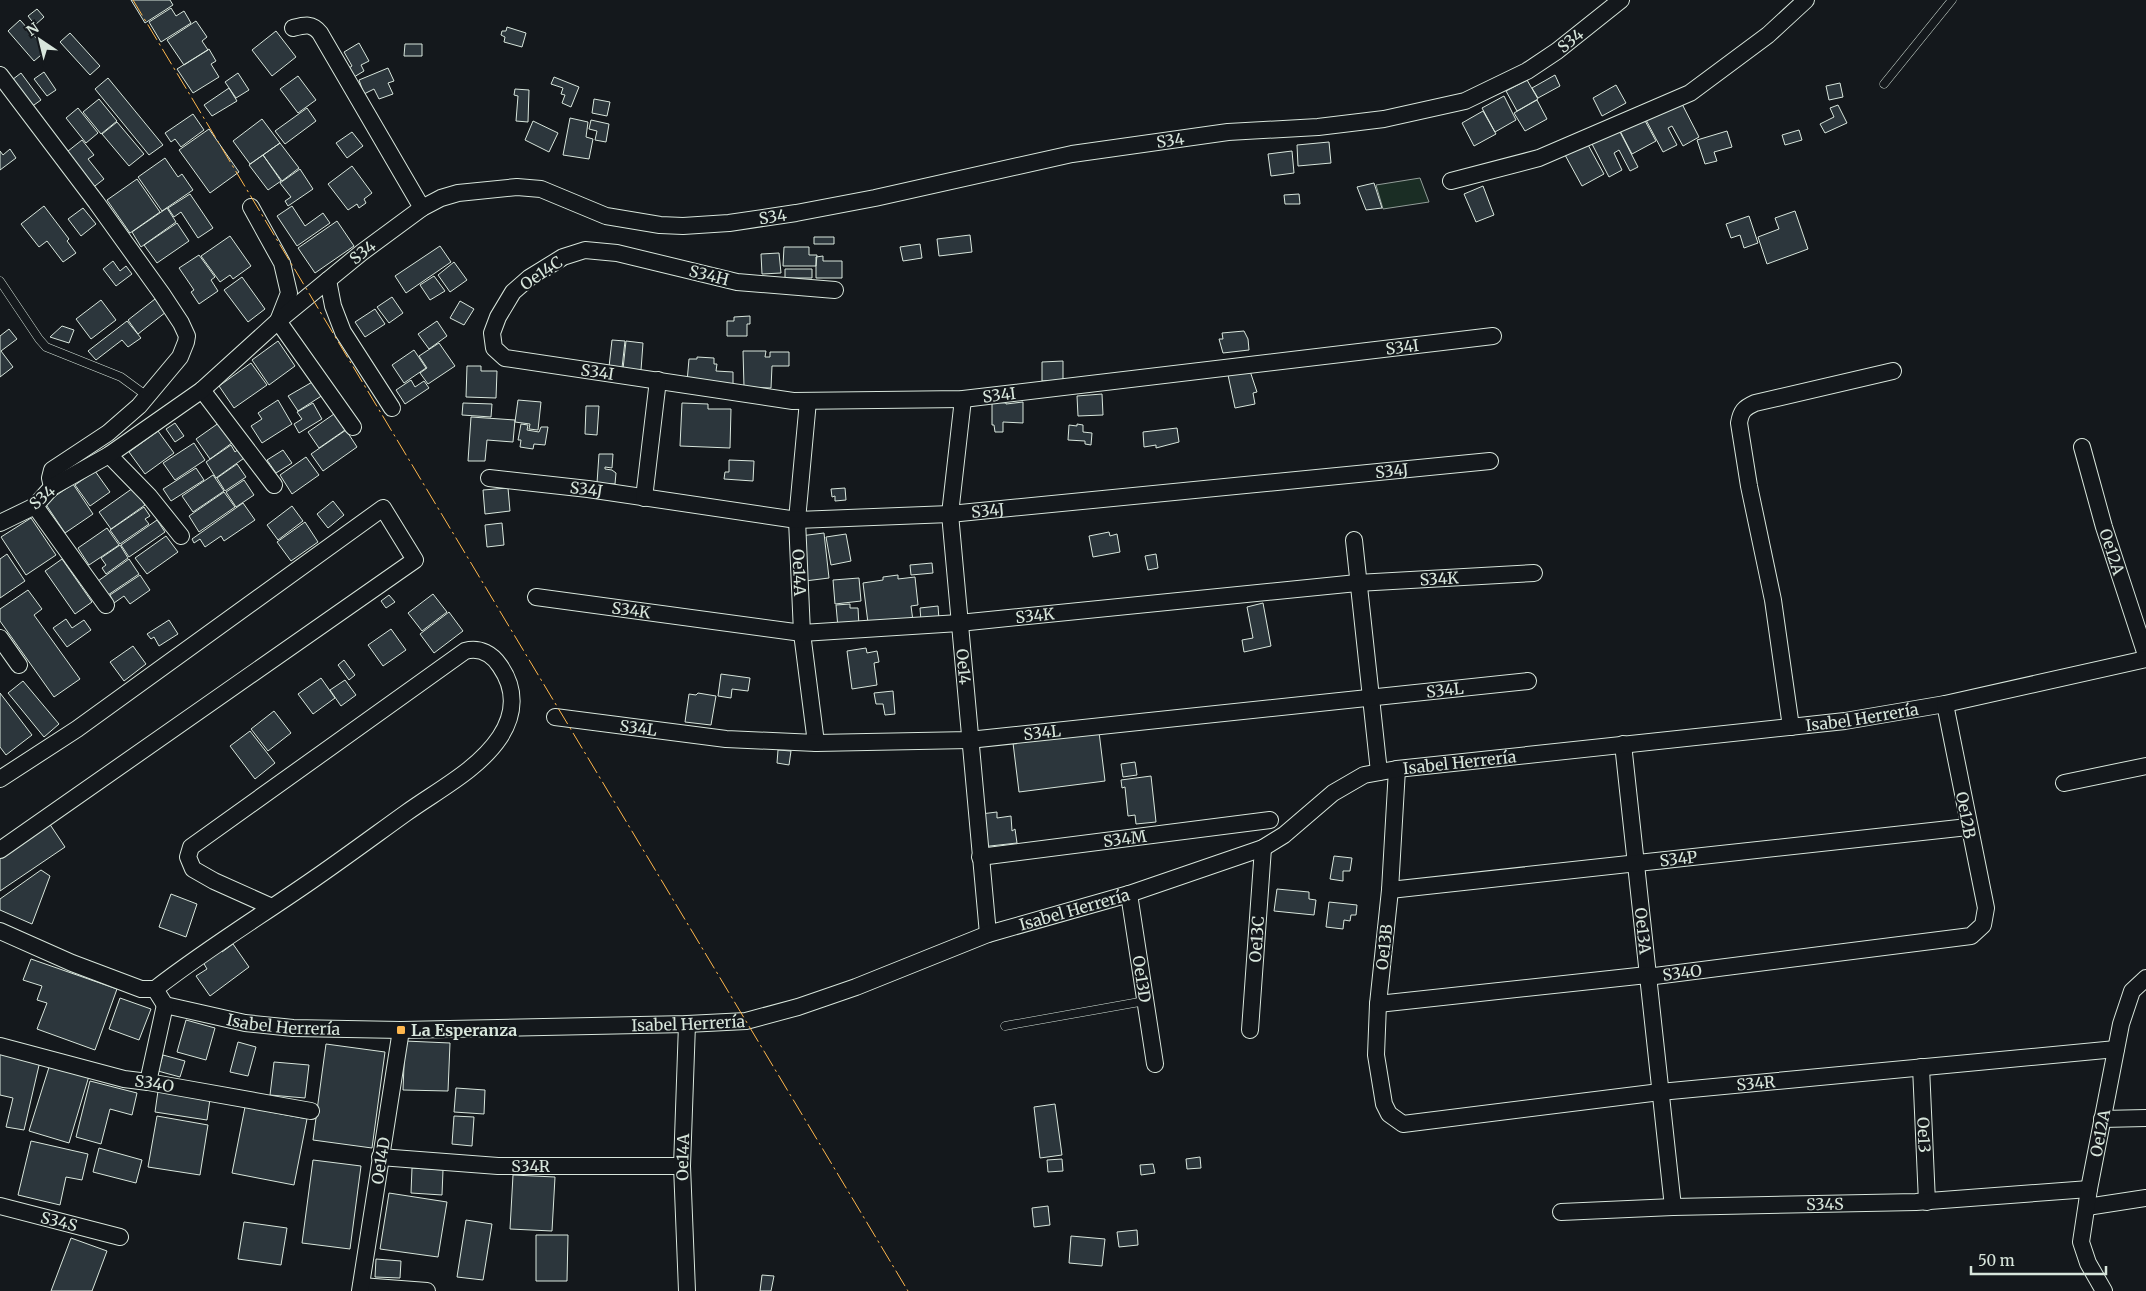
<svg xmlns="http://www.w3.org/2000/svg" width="2146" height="1291" font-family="Merriweather,serif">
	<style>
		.green { fill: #1a2d24; stroke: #939e99 }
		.building { fill: #2c363c; stroke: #d8e6dc }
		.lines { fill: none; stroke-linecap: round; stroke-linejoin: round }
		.lane-casing { stroke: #d8e6dc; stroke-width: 9 }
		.street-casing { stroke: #d8e6dc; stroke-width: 18 }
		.lane { stroke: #14181c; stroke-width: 8 }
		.street { stroke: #14181c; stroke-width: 16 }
		.power { stroke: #ffb74d; stroke-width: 1; stroke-dasharray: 18 4 2.5 4; stroke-linecap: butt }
		.poi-dot { fill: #ffb74d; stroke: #14181c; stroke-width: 2 }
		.labels { text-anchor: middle; stroke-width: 4; stroke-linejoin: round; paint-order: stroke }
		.street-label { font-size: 16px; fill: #d8e6dc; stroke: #14181c }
		.poi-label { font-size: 16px; font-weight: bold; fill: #d8e6dc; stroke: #14181c; text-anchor: start }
	</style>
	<rect width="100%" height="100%" fill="#14181c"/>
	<path class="green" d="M1420,178L1429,202L1383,209L1376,185Z"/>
	<path class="building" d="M131,0H170L173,5L145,23Z
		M171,8L176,16L184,11L191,23L161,42L149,22Z
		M37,9L44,17L35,25L28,16Z
		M20,20L47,50L34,61L8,31Z
		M196,21L207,37L202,41L208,50L184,65L167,40Z
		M507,27L526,33L522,47L504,42L505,37L501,35L502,31H506Z
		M276,31L296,57L272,76L252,50Z
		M70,33L100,66L90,75L60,42Z
		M359,43L369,61L361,65L364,71L354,77L349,68L352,66L344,52Z
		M405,44H422V56H404Z
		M209,49L216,61L211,64L219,77L193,93L177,69Z
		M388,68L394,81L388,83L393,94L379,99L374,89L364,94L359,80Z
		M44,72L56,90L47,96L34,79Z
		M21,73L41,100L27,110L8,83Z
		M238,73L249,90L236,98L225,82Z
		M1555,75L1560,86L1538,98L1532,88Z
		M298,76L316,100L298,113L280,89Z
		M554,77L579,87L571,107L562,103L565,95L561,94L563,88L551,84Z
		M108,78L163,145L149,155L95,89Z
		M1527,80L1538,99L1517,111L1506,91Z
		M1840,83L1843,97L1829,100L1826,86Z
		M1616,85L1626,103L1602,116L1593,98Z
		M229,88L237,101L212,116L204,105Z
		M515,89L529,90L528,122L516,121L518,96L514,95Z
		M1504,96L1516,120L1495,132L1482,108Z
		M99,99L117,121L101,134L83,112Z
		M594,99L610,102L607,116L592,113Z
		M1537,100L1547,119L1525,131L1514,113Z
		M1681,102L1699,137L1683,146L1672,126L1668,128L1677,145L1663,152L1646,120Z
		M1838,105L1847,123L1825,133L1820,124L1834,117L1830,108Z
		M78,108L98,133L86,143L66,118Z
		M307,108L316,121L285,144L275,131Z
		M1483,111L1496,134L1474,146L1462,123Z
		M193,114L204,130L181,147L175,139L171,142L165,133Z
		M1643,117L1656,141L1632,154L1619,129Z
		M570,118L588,122L586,137L593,139L589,159L563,155Z
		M262,119L280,143L250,164L233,141Z
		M591,120L609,124L606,142L595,140L597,131L589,129Z
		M533,121L558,133L549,152L525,140Z
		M117,122L144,154L129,166L102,134Z
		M209,129L239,172L210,193L179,150Z
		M1619,130L1638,167L1630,171L1619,150L1614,153L1622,170L1609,177L1592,144Z
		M1799,130L1802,140L1785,145L1782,135Z
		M1727,131L1732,147L1714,152L1717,161L1705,164L1697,140Z
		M352,132L363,146L347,158L336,143Z
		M82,140L94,155L88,159L104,179L91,189L63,155Z
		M1329,142L1331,163L1298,166L1297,145Z
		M280,143L299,168L282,181L263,155Z
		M1587,143L1604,174L1582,186L1565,155Z
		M10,149L16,158L0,170V151L3,155Z
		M1292,151L1294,173L1271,176L1268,154Z
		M263,155L281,181L268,190L249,165Z
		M165,158L178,177L182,174L193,190L162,211L138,177Z
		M352,166L372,193L364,199L366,203L359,208L357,204L348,210L328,184Z
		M300,169L313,189L288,206L285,201L291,197L280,183Z
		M137,179L160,212L130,233L107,200Z
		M1374,183L1382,208L1366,210L1357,187Z
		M1483,186L1494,215L1476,222L1464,194Z
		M190,194L213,228L198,238L181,212L174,217L168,208Z
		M1299,194L1300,204H1285L1284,195Z
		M44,206L69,239L67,241L76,253L63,262L47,241L39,247L21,224Z
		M292,206L305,226L323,213L330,223L297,246L277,216Z
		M83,208L96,224L81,236L68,219Z
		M167,208L176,222L141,247L132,232Z
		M1795,211L1808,249L1767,264L1758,237L1779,229L1775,218Z
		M1749,216L1758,243L1744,248L1740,235L1731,238L1726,224Z
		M337,221L354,246L315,273L298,248Z
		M177,223L189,241L157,263L144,245Z
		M970,235L972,252L939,256L937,239Z
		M230,236L251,266L233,279L230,275L220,282L201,256Z
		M814,237H834V244H814Z
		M920,244L922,258L903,261L900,247Z
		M440,246L451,262L406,293L395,276Z
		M784,247H809V255H817L816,266H783Z
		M779,253L781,273L762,274L761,254Z
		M199,255L215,277L211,280L218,291L199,304L191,292L194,290L179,268Z
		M823,256V261H842V278H816V257Z
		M113,261L120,271L126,266L132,274L116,286L103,269Z
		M454,262L467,280L450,292L438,275Z
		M785,269H812V278H785Z
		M434,276L445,291L430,300L420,285Z
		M242,277L265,309L248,322L224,290Z
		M392,297L403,313L389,323L377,307Z
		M155,299L166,312L138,334L128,320Z
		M101,300L116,320L91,339L76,319Z
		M460,301L474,309L464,325L450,318Z
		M375,309L385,324L365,337L355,322Z
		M750,316V324H747V336H727V321H734V317Z
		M127,321L141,338L128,347L122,340L96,360L88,351Z
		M437,321L447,336L429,349L418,334Z
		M62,326L74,330L69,343L50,337Z
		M9,329L17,339L1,351L13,367L0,377V336Z
		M1244,331L1248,339L1249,350L1223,353L1219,339H1223L1222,333Z
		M612,340L625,341L622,368L609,367Z
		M278,341L295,366L269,385L252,360Z
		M626,341L643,343L641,370L623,369Z
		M439,343L455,366L428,384L420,373L427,368L419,356Z
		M414,350L426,368L404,383L392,365Z
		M743,351H766L765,357H770V352H789V366H772L771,388L744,387Z
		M697,357L714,358V364H717L716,371L733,372V385L687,382L689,359H697Z
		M1063,361V380L1042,381V362Z
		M251,363L267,385L234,408L219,386Z
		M467,366H481V371H497L496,398L466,397Z
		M1250,371L1257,392L1253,393L1255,404L1235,408L1228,375Z
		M411,380L415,387L424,381L429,388L405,404L396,390Z
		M314,381L323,395L298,411L288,396Z
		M1102,394L1103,415L1078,416L1077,396Z
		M278,400L292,424L262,443L251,426L262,419L258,413Z
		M518,400L541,402L538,430L529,429L530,424L515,422Z
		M992,402L1006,403V404L1023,402V423L1003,422V432H995L994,425H992Z
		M313,403L322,419L299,433L294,424L302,419L297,412Z
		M463,403L492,404L491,417L462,415Z
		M682,403L708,404V409H731L730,448L680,446Z
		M586,406H599L597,435L585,434Z
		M334,414L345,430L319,448L308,432Z
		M471,417L515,420L513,442L487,440L485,461H468Z
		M223,420L236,440L210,459L196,439Z
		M175,423L184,436L175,442L166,429Z
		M521,424L528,425L527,430L539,432L541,427H548L545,445L534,444L533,449L520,447L521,440H518Z
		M1077,424L1083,425V432L1092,433L1091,445L1085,444V441L1068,440L1069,425L1077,426Z
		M1177,428L1179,442L1156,448V445L1144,447L1143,432Z
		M346,430L357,447L323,471L311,454Z
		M158,431L174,453L145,474L129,452Z
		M194,443L205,460L175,480L163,463Z
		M231,445L235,452L241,447L247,456L216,478L206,462Z
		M283,450L292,463L276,473L267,460Z
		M599,454H613L612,468L605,467V469L612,470L616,473L615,484L597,483Z
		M306,457L319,475L292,494L280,475Z
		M729,460L754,461L753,481L724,479L725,472H729Z
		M237,464L246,477L225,491L217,478Z
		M196,468L204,480L171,501L163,489Z
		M95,471L110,492L90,506L75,485Z
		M213,475L224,491L193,512L182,496Z
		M244,480L254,495L236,507L226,492Z
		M73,484L93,514L65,533L45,503Z
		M133,488L145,505L111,529L99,512Z
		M508,488L510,511L485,514L483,490Z
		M845,488L846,500L835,501V496L832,497L831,489Z
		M224,492L235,507L199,532L189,516Z
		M333,501L344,515L328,528L317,514Z
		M243,503L255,520L224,541L221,536L205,547L200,539L194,543L192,539Z
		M292,506L303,521L278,540L267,525Z
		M144,507L150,516L145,519L149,524L120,544L110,530Z
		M31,518L56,555L26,575L1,537Z
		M157,520L165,532L129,557L121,545Z
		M305,522L318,542L291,561L277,542Z
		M502,523L504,545L487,547L485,525Z
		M107,528L119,545L89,565L78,548Z
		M1109,532L1110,536L1117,534L1120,552L1093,557L1089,536Z
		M824,533L829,578L805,581L800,536Z
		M846,534L851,561L831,565L826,537Z
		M166,536L178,552L147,574L135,558Z
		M120,545L128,558L106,574L102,568L106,565L101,558Z
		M7,554L25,581L0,598V559Z
		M1156,554L1158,568L1148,570L1145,556Z
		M62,559L92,602L75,614L45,571Z
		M129,559L139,574L108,595L98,581Z
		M932,563L933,573L911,575L910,565Z
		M140,575L150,590L130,604L124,596L114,603L110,595Z
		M898,575V579L915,577L918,605L911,606L913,621L868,623L863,583L883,580V577Z
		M859,578L861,601L835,604L833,580Z
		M28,590L42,609L34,615L80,679L54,697L0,621V609Z
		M433,594L447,612L422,631L408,613Z
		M389,595L395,602L386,608L381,601Z
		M1263,603L1271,646L1244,652L1242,640L1253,638L1247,607Z
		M850,604V608H858L859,626L838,628L836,605Z
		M938,606L939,619L921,621L920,608Z
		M449,612L463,631L434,653L420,634Z
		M66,619L72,628L84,620L91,630L67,647L53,628Z
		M169,620L178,634L159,646L154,637L151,639L147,634Z
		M391,629L406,650L383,666L368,645Z
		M133,646L146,664L124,681L110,662Z
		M866,648L867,653L877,651L879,662L874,663L877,685L852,689L847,651Z
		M344,660L355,675L349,680L338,665Z
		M721,674L750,678L748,691L732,689L731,698L718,696Z
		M321,678L335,698L313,714L298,694Z
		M345,680L356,695L341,706L330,690Z
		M23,681L59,724L44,737L8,693Z
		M893,691L895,714L885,715L883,704H876L874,693Z
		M0,693L32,735L6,755L0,747Z
		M698,693L716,696L711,725L685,722L689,694L696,695Z
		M274,711L291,733L268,751L251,729Z
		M250,731L275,763L255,779L230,746Z
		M1099,732L1105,781L1019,792L1013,743Z
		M778,750L791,751L789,765L777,763Z
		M1135,762L1137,775L1123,777L1121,764Z
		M1151,776L1156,822L1136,824L1135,815L1128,816L1125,787L1122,788L1121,780Z
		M997,812V818L1011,816L1012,831L1015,829L1017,843L981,847V814Z
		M49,823L65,847L0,891V856Z
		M1334,856L1352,858L1350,871H1343V881L1330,879Z
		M41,870L50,876L32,924L0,910V899Z
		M1277,889L1309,892V899L1316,900L1314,915L1274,911Z
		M171,894L197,904L186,937L159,927Z
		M1329,902L1357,905L1356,915H1351L1350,921L1344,920L1343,929L1326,927Z
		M233,944L249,967L210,996L196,976L207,969L203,962L220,950L222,952Z
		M31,959L117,989L95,1050L37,1029L47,1003L37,1000L42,986L23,980Z
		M120,998L151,1009L139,1040L109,1029Z
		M186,1020L215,1028L206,1060L177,1052Z
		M405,1041L450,1043L448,1091L403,1090Z
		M238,1042L256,1047L248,1076L230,1072Z
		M326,1044L385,1052L372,1148L313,1140Z
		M0,1052L40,1061L24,1130L6,1127L13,1098L0,1095Z
		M163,1055L185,1061L180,1077L158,1071Z
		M274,1062L309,1065L305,1098L270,1095Z
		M50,1064L89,1076L69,1143L29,1131Z
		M90,1081L137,1093L132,1115L110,1109L101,1144L76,1137Z
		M456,1088L485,1090L484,1114L454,1112Z
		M158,1091L210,1099L207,1120L155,1112Z
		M1055,1104L1062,1155L1040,1158L1034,1107Z
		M245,1107L307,1119L294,1185L232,1173Z
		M157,1116L208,1125L200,1175L148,1167Z
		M454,1116L474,1117L472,1146L452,1144Z
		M31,1141L88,1154L82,1180L66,1177L60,1205L18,1195Z
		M99,1148L142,1160L136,1183L93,1172Z
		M1200,1157L1201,1168L1187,1169L1186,1159Z
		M1062,1159L1063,1171L1048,1172L1047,1160Z
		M313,1160L361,1166L350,1249L302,1243Z
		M1153,1164L1155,1173L1141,1175L1140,1165Z
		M412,1168L443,1170L442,1195L411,1193Z
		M513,1175L555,1177L552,1231L510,1229Z
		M389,1193L447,1202L438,1257L380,1249Z
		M1048,1206L1050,1225L1034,1227L1032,1208Z
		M466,1220L492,1224L483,1280L457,1277Z
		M244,1222L287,1228L281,1265L238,1259Z
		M1137,1230L1138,1245L1119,1247L1117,1232Z
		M536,1235H568L567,1281H536Z
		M1071,1236L1105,1239L1102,1266L1069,1263Z
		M71,1238L107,1251L92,1291H51Z
		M376,1259L401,1261L400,1278L375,1277Z
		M762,1275L774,1276L771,1291H760Z"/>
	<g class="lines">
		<g class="lane-casing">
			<path id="lane" d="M1884,84L1952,0
				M0,281L39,339L46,347L121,377L147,396
				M1005,1026L1145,1001"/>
		</g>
		<g class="street-casing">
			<g id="street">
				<path d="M293,28C305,25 312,23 320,33L422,208"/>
				<path d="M0,75L96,202L162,294L181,323L187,336L186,342L180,357L139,406L108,433L52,470L50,478L52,487"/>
				<path d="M1451,181L1539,158L1690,93L1768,35L1806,0"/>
				<path d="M251,207L282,263L289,293L278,321L353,427"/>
				<path d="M328,280L333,306L343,332L392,408"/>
				<path id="s1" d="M835,290L737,282L617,253L585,250L563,257L529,278L513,292L498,317L492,333L494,348L505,358L793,401L963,399L1493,336"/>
				<path d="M202,390L274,485"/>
				<path id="s2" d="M963,399L950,514L988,934"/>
				<path id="s3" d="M808,401L797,520L802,633L816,743"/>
				<path id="s4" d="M2082,447L2104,527L2146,655"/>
				<path d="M109,455L149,496L181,536"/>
				<path id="s5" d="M489,478L588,489L797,520L950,514L1490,461"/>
				<path d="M644,498L658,380"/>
				<path d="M35,506L106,605"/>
				<path id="s6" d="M0,523L35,506L52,487L109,455L202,390L278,321L361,253L422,208L441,198L458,193L517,187L541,189L606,216L660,225L683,226L729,223L796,213L875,198L1072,154L1228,132L1318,127L1384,119L1465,101L1527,71L1557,51L1621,0"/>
				<path d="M1354,540L1379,772"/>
				<path id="s7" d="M536,597L802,633L959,623L1357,583L1534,573"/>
				<path d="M0,638L19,665"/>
				<path id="s8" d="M555,717L726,739L816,743L969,740L1528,681"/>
				<path d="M1791,727L1773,600L1749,486L1739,423C1741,411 1744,408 1755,403L1893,371"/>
				<path id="s9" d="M1623,744L1673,1207"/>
				<path id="s10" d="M1397,769L1390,890L1378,1004L1376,1055L1384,1104L1389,1114L1403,1124L1660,1092L2116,1049"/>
				<path d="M0,779L77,729L383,508L415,560L0,850"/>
				<path d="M2064,783L2146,766"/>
				<path id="s11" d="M980,857L1270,820"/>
				<path id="s12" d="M1390,890L1968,827"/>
				<path id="s13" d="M1129,894L1155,1064"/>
				<path id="s14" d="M0,931L72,963L141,989H155L165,1005L245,1023L293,1028L401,1030L687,1024L746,1021L798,1007L856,987L988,934L1129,894L1263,848L1284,835L1333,793L1364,775L1397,769L1845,721L1945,704L2146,659"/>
				<path d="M155,989C205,950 259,917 311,881C343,859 374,836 406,813C438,790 478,770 500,737C515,714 516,689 500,666C492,654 480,647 465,651L191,847L188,857L193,869L214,881L272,907"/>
				<path id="s15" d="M1378,1004L1647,975V977L1971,936L1983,925L1986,908L1945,704"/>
				<path id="s16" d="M1250,1030L1263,848"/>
				<path id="s17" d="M0,1046L124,1079L148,1082L311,1111"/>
				<path id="s18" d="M1921,1067L1927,1202"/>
				<path d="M148,1082L165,1005"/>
				<path d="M2102,1119L2146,1118"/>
				<path id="s19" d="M380,1157L498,1166H682"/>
				<path id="s20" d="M0,1206L120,1237"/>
				<path d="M2087,1207L2146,1198"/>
				<path id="s21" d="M1561,1212L1673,1207L1916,1202L2089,1189"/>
				<path d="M361,1286L427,1291"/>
				<path id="s22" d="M360,1291L401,1030"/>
				<path id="s23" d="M687,1291L682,1166L687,1024"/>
				<path id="s24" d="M2104,1291L2088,1263L2081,1242L2089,1189L2121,1024L2132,991L2146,978"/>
			</g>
		</g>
		<use href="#lane" class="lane"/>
		<use href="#street" class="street"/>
		<path class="power" d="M133,0L908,1291"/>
	</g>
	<rect class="poi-dot" x="396" y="1025" width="10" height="10" rx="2.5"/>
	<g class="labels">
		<g class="street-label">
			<text dy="6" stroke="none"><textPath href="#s6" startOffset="1715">S34</textPath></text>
			<text dy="6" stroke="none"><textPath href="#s6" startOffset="1295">S34</textPath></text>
			<text dy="6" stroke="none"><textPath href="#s6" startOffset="890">S34</textPath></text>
			<text dy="6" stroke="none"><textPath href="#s6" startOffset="455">S34</textPath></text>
			<text transform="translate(541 273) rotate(-34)" y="6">Oe14C</text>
			<text transform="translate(709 275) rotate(14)" y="6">S34H</text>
			<text dy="6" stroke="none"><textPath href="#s1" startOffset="1318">S34I</textPath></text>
			<text dy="6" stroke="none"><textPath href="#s1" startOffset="508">S34I</textPath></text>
			<text dy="6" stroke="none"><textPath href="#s1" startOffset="912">S34I</textPath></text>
			<text dy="6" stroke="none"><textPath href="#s5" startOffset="908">S34J</textPath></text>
			<text dy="6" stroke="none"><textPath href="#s5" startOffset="98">S34J</textPath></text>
			<text transform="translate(42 497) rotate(-40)" y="6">S34</text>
			<text dy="6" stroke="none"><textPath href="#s5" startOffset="502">S34J</textPath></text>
			<text dy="6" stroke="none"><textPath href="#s4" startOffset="109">Oe12A</textPath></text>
			<text dy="6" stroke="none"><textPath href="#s3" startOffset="172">Oe14A</textPath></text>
			<text dy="6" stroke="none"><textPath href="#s7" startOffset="908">S34K</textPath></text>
			<text dy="6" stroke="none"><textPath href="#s7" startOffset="96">S34K</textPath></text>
			<text dy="6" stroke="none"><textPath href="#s7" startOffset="502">S34K</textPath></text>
			<text dy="6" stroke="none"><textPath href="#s2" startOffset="269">Oe14</textPath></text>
			<text dy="6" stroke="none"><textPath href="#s8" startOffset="894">S34L</textPath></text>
			<text dy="6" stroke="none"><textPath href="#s14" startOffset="1941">Isabel Herrería</textPath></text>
			<text dy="6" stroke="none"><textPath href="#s8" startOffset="84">S34L</textPath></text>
			<text dy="6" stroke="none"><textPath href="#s8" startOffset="489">S34L</textPath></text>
			<text dy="6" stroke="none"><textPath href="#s14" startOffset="1536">Isabel Herrería</textPath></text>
			<text transform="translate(1966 815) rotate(79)" y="6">Oe12B</text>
			<text dy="6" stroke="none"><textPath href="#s11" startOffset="146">S34M</textPath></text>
			<text dy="6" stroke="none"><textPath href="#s12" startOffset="290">S34P</textPath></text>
			<text dy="6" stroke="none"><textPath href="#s14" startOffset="1116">Isabel Herrería</textPath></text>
			<text dy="6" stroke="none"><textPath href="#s9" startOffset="188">Oe13A</textPath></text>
			<text dy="6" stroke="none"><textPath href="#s16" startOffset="91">Oe13C</textPath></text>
			<text transform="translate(1384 947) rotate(-84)" y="6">Oe13B</text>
			<text dy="6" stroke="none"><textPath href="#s15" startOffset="308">S34O</textPath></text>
			<text dy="6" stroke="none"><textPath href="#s13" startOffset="86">Oe13D</textPath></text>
			<text dy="6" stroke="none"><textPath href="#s14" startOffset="711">Isabel Herrería</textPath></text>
			<text dy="6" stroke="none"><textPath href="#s14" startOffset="306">Isabel Herrería</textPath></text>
			<text dy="6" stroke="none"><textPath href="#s10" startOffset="720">S34R</textPath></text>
			<text dy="6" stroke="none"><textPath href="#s17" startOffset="159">S34O</textPath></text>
			<text dy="6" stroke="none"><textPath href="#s24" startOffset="165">Oe12A</textPath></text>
			<text dy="6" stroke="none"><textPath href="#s18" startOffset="68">Oe13</textPath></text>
			<text dy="6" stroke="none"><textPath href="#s23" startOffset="134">Oe14A</textPath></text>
			<text dy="6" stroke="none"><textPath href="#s22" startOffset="132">Oe14D</textPath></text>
			<text dy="6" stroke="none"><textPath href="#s19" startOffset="151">S34R</textPath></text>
			<text dy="6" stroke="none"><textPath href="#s21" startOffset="264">S34S</textPath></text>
			<text dy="6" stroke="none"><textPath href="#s20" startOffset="61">S34S</textPath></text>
		</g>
		<g class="poi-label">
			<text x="411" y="1036">La Esperanza</text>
		</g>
	</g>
	<g transform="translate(40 40) rotate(325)" stroke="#14181c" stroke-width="4" paint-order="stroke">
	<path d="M0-4L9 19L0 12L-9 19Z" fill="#d8e6dc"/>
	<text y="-8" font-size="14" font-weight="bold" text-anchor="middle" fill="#d8e6dc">N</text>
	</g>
	<path d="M1971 1266v8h135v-8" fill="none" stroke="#d8e6dc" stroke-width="2.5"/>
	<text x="1978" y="1266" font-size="15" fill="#d8e6dc" stroke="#14181c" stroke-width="4" paint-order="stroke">50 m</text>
</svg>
